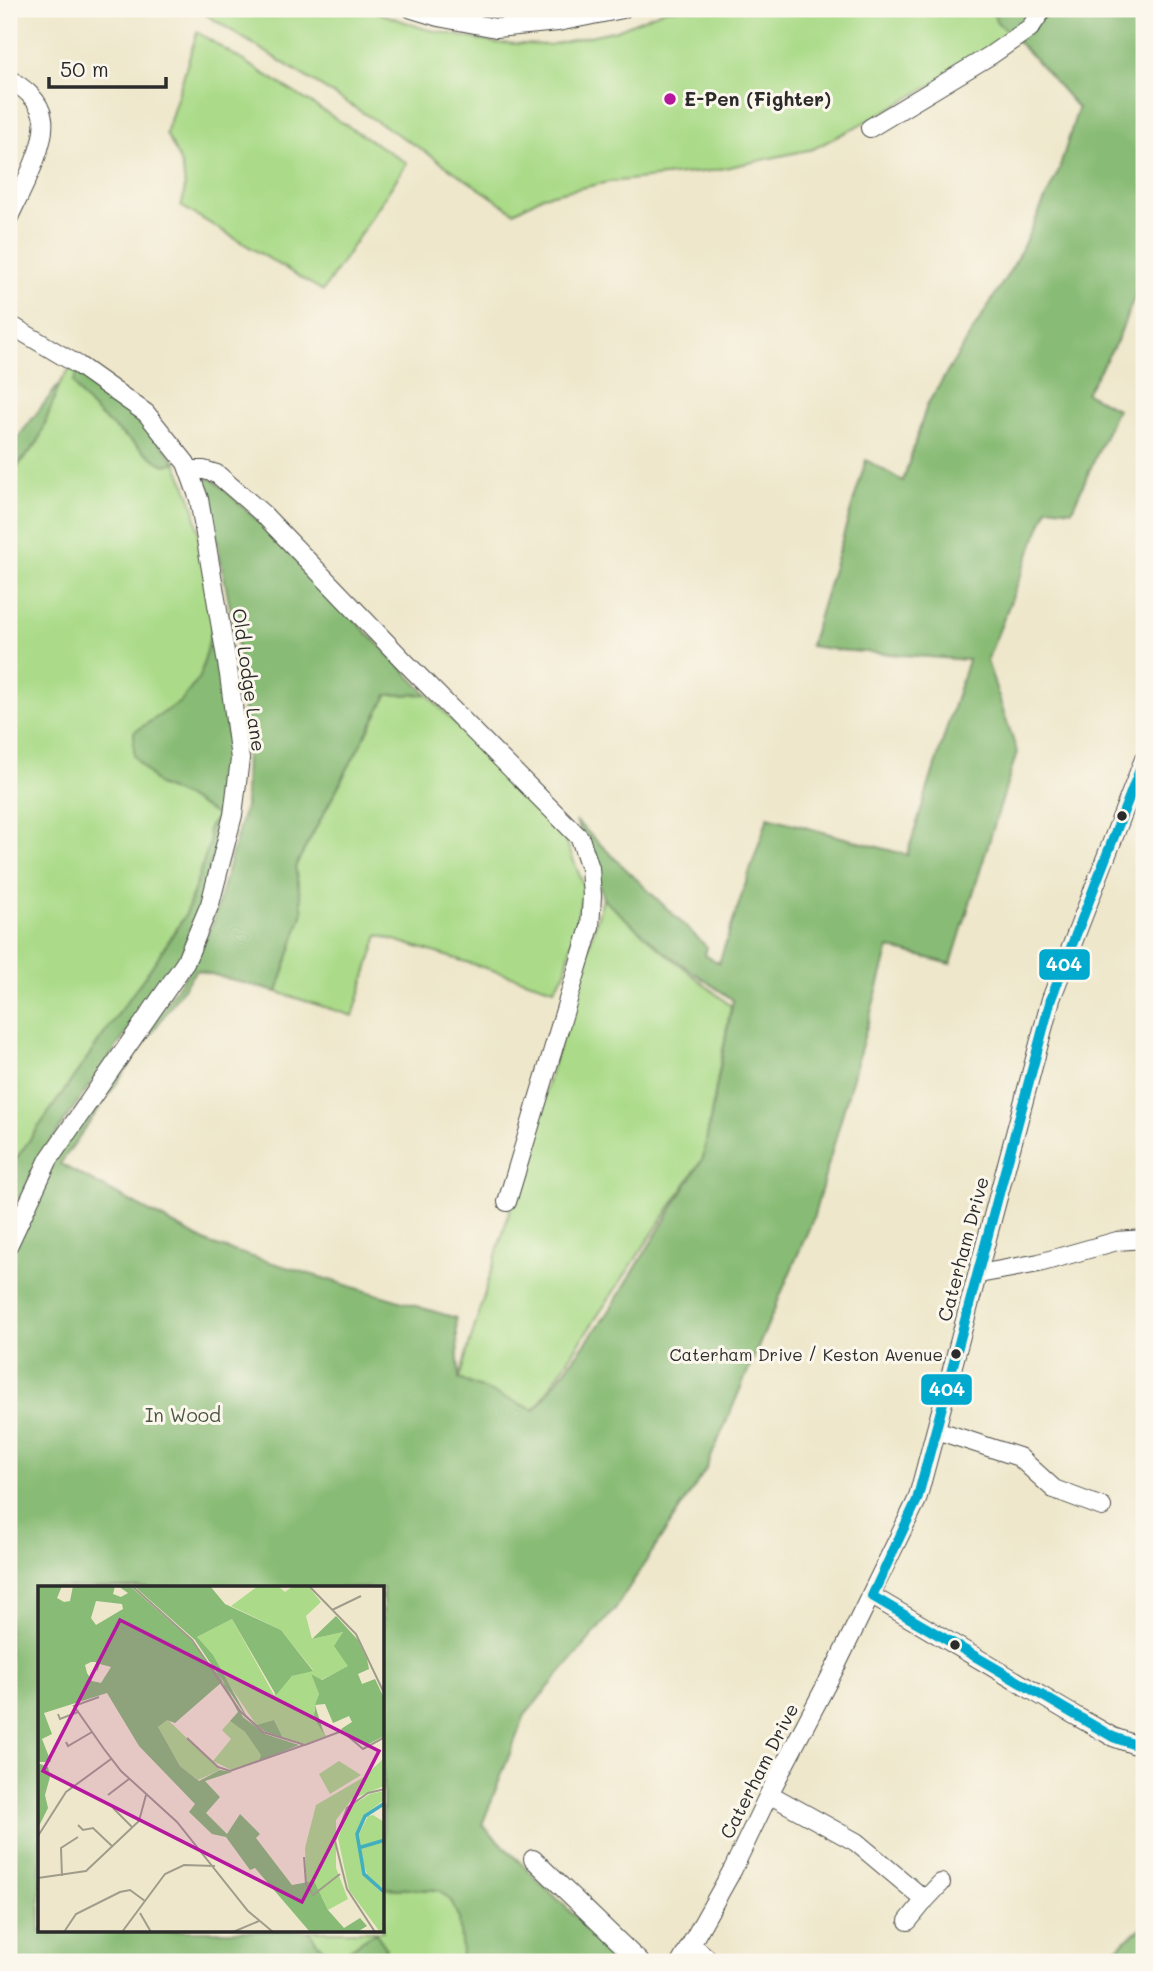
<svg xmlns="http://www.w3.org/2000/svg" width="1153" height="1971" font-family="Mali,sans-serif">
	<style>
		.green { fill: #abdb89; stroke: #6b835a; stroke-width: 2 }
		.forest { fill: #88bb75; stroke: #5a7350; stroke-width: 2 }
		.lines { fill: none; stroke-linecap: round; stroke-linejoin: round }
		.minor-casing { stroke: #484743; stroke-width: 20 }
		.minor { stroke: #fff; stroke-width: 18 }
		.bus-1-casing { stroke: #fbf7ec; stroke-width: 16 }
		.bus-1 { stroke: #00a9ce; stroke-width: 10 }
		.poi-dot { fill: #b5179e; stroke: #fbf7ec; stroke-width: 2.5 }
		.bus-dot { fill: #2b2b2b; stroke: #fbf7ec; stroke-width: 2.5 }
		.labels { text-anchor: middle; stroke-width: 6; stroke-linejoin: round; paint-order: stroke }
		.bus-label { font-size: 17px; fill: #2b2b2b; stroke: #fbf7ec; text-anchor: end }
		.poi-label { font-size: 19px; font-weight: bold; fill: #2b2b2b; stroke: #fbf7ec; text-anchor: start }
		.street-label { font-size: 19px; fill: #2b2b2b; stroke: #fbf7ec }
		.park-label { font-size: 19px; fill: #4b5742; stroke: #fbf7ec }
		.inset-river { fill: none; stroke: #41afbe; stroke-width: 3.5 }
		.inset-road { fill: none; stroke: #a09c8b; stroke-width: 2 }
		.view { fill: #b5179e; fill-opacity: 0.15; stroke: #b5179e; stroke-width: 3.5 }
		.inset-edge { fill: none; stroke: #2b2b2b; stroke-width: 3.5 }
		.line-badge { stroke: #fbf7ec; stroke-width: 2.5 }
		.badge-label { font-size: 19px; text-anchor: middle; font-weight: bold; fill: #fff }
	</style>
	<rect width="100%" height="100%" fill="#fbf7ec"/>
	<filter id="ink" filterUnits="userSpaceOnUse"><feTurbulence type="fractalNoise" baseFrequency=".0143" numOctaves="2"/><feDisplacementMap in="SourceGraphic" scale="14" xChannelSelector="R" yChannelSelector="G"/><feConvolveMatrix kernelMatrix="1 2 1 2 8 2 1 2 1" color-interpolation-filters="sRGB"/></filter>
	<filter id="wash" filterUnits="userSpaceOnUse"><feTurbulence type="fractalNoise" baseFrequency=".00686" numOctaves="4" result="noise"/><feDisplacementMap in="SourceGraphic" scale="28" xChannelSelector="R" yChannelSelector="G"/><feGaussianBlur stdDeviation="1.57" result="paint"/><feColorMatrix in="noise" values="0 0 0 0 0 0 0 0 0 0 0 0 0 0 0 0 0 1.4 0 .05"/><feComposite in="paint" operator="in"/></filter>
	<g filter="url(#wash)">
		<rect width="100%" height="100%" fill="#eee7cb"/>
		<path class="green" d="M197,9H368L425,29L495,43L549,45L617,30L667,9H992L996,21L1015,39L869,120L813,149L711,171L609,182L543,196L514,212L421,149Z
			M197,32L407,163L323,291L181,206C191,180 179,156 166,134Z
			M71,367L176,462L193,504L215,616L201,677L180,702L134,732L158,785L186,797L219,816L208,829L210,842L186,914L155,962L9,1169V476L38,442L60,383Z
			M427,694L564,836L584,887L565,973L554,989L378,935L353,1016L277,992L303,912L295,867L387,695Z
			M603,899L663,951L731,1006L703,1158L534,1411L459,1379Z
			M9,1822L40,1931H383V1888L553,1895L622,1962H9Z"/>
		<path class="forest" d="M993,9H1144V273L1117,341L1086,393L1117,409L1072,510L1048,507L987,661L1017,752L951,964L889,948L813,1219L706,1469L615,1609L525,1715L482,1825L622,1962H456L462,1954L459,1919L451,1901L439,1890L383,1888V1588H40V1931H309L315,1940L334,1960L375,1932L387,1949L368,1962H9V1255L53,1162L194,963L212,925L245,807L246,743L241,664L209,499L201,477L214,480L256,519L427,694L387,695L295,867L303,912L277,992L196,970L60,1164L210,1244L456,1318L459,1379L535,1410L608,1313L703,1158L733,1000L663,951L603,899L595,868L576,821L707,947L705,955L719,963L768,817L907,855L968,660L838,650L810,646L866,460L903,481L927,405L1016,261L1059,170L1078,108L1034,58L996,21Z
			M78,372L138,416L176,462L165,465L157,461C131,440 87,412 73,382Z
			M60,383L38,442L9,476V449Z
			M215,616L230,757L226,807L201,900L181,956L68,1116L39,1160L9,1222V1169L155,962L186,914L210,843L208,829L218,816L186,797L158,785L134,756V732L180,702L200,677Z
			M1144,1926V1962H1113L1111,1954L1125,1940Z"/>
	</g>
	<g filter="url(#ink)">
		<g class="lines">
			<g class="minor-casing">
				<path id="minor" d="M412,9L438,17L496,28L558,22L623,9
					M9,79C24,88 40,100 43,119C47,145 20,193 9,217
					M870,128L991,55L1030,28L1043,9
					M9,324L78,365L146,413L186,463L199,499L229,675L240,759L233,815L210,904L185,963L49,1159L9,1244
					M190,470H204L217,474L263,514L405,662L580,838L590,868L592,896L590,927L507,1202
					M979,1274L1039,1263L1117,1241L1144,1239
					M936,1430L1019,1457L1054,1489L1102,1507
					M872,1596L1067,1711L1113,1737L1144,1748
					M769,1794L856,1842L925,1900L908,1921
					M533,1859L640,1962
					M925,1900L941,1883
					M692,1945L712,1962
					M681,1962L733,1869L769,1794L835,1668L917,1500L1051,999L1144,759"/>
			</g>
			<use href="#minor" class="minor"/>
			<g class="bus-1-casing">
				<path id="bus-1" d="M872,1596L917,1500L1051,999L1144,759
					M872,1596L1113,1737L1144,1748"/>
			</g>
			<use href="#bus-1" class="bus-1"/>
		</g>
	</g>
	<circle class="poi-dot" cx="670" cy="99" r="7"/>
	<g class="bus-dot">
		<circle cx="1122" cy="816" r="6"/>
		<circle cx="956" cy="1354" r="6"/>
		<circle cx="955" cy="1645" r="6"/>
	</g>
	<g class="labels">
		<g class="bus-label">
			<text x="943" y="1361">Caterham Drive / Keston Avenue</text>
		</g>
		<g class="poi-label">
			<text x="684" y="106">E-Pen (Fighter)</text>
		</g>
		<g class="street-label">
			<text transform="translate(249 680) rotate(82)" y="7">Old Lodge Lane</text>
			<text transform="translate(963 1249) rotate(-75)" y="7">Caterham Drive</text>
			<text transform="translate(759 1771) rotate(-63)" y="7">Caterham Drive</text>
		</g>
		<g class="park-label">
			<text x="183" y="1422">In Wood</text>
		</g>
	</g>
	<g transform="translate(38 1586)">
		<rect width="346" height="346" fill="#eee7cb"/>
		<path d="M220,0H240L247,6L255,0H270L283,16L268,30L274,53L305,46L301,53L311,80L283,94L273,88L281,108L276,125L288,150L268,158L245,152L236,134L219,140L159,51L194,33L236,109L254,90L275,84L243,44L193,20ZM129,133L182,184L160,194L142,180L120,141ZM192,135L207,146L224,170L221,175L193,184L175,175L193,153L184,144ZM346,172V200L314,213L298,234V282L310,313L290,324L284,311L268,296L267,262L278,219L326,191ZM301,175L323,189L292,208L281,188ZM346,205V214L326,229L318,247L325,288L346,309V346H342L311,304L300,252L312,221L332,208ZM335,229L346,236V305L330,291L323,270L321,248L330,230Z" fill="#abdb89"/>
		<path d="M0,0H24L19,12L26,16L32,15L35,0H77L75,8L83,11L90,7L80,0H92L152,53L185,95L205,131L227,148L261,159L221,175L223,169L207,146L192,135L200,126L184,96L137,137L129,134L120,141L142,180L161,195L182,184L194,186L167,195L182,211L168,227L189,248L202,228L222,248L218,252L254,299L276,295L290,324L306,342L322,332L329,340L319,346H272L217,282L212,284L188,251L174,248L151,226L157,218L101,160L69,107L6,127L14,148L4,153L13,176H0ZM58,15L84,18L85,23L58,39L53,32ZM53,76H58L59,86L62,78L73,81L63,97L54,95L49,87L47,79ZM96,0H172L187,18L243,44L275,85L254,90L238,109L194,33L159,51L175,69L208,129L219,139L236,134L245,152L226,145L209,132L157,54ZM298,30L320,54L329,73L331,83L320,88L324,98L337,93L346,112V150L327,160L303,143L314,136L311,130L295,137L287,118L277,119L286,148L276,132L277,119L281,108L273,88L284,94L310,80L296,60L305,46L274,53ZM0,177L10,181L12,191L7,209L10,222L0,242Z" fill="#88bb75" fill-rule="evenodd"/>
		<path class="inset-river" d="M347,217L327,230L319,248L326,288L347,307M320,262L347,254"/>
		<path class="inset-road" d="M94,0L154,54L202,125L225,146L267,159L304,145L325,163L347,151M271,0L318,48L347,109M294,24L323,10M61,111L36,120L66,163L83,185L139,236L210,325L235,346M20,128L22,133L40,126M149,152L180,181L192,185L266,159M28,156L30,160L54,146M70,209L91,193M75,222L94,241M40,239L45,244L55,242L75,261M0,250L28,206L73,173M266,271L268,298L275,309L302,288M24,290L23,262L40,251M0,292L48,285L101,235L108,209M102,327L113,346M26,346L38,328L82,306L92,304L107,315M84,346L127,288L146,279L177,280M195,346L221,335M337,346L309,303L297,255L309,222L330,207L347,203"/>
		<path class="view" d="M82,34L341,165L264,316L5,185Z"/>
		<rect width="346" height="346" class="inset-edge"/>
	</g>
	<g class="line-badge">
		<rect x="1038" y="948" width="53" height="33" rx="7" fill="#00a9ce"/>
		<rect x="920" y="1373" width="53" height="33" rx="7" fill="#00a9ce"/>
	</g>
	<g class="badge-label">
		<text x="1064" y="971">404</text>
		<text x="947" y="1396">404</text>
	</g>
	<rect width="1153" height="1971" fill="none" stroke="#fbf7ec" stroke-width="35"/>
	<path d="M49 77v10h117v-10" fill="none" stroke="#2b2b2b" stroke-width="3.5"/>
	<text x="60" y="77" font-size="21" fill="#2b2b2b" stroke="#fbf7ec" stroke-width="5" paint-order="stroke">50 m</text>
</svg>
